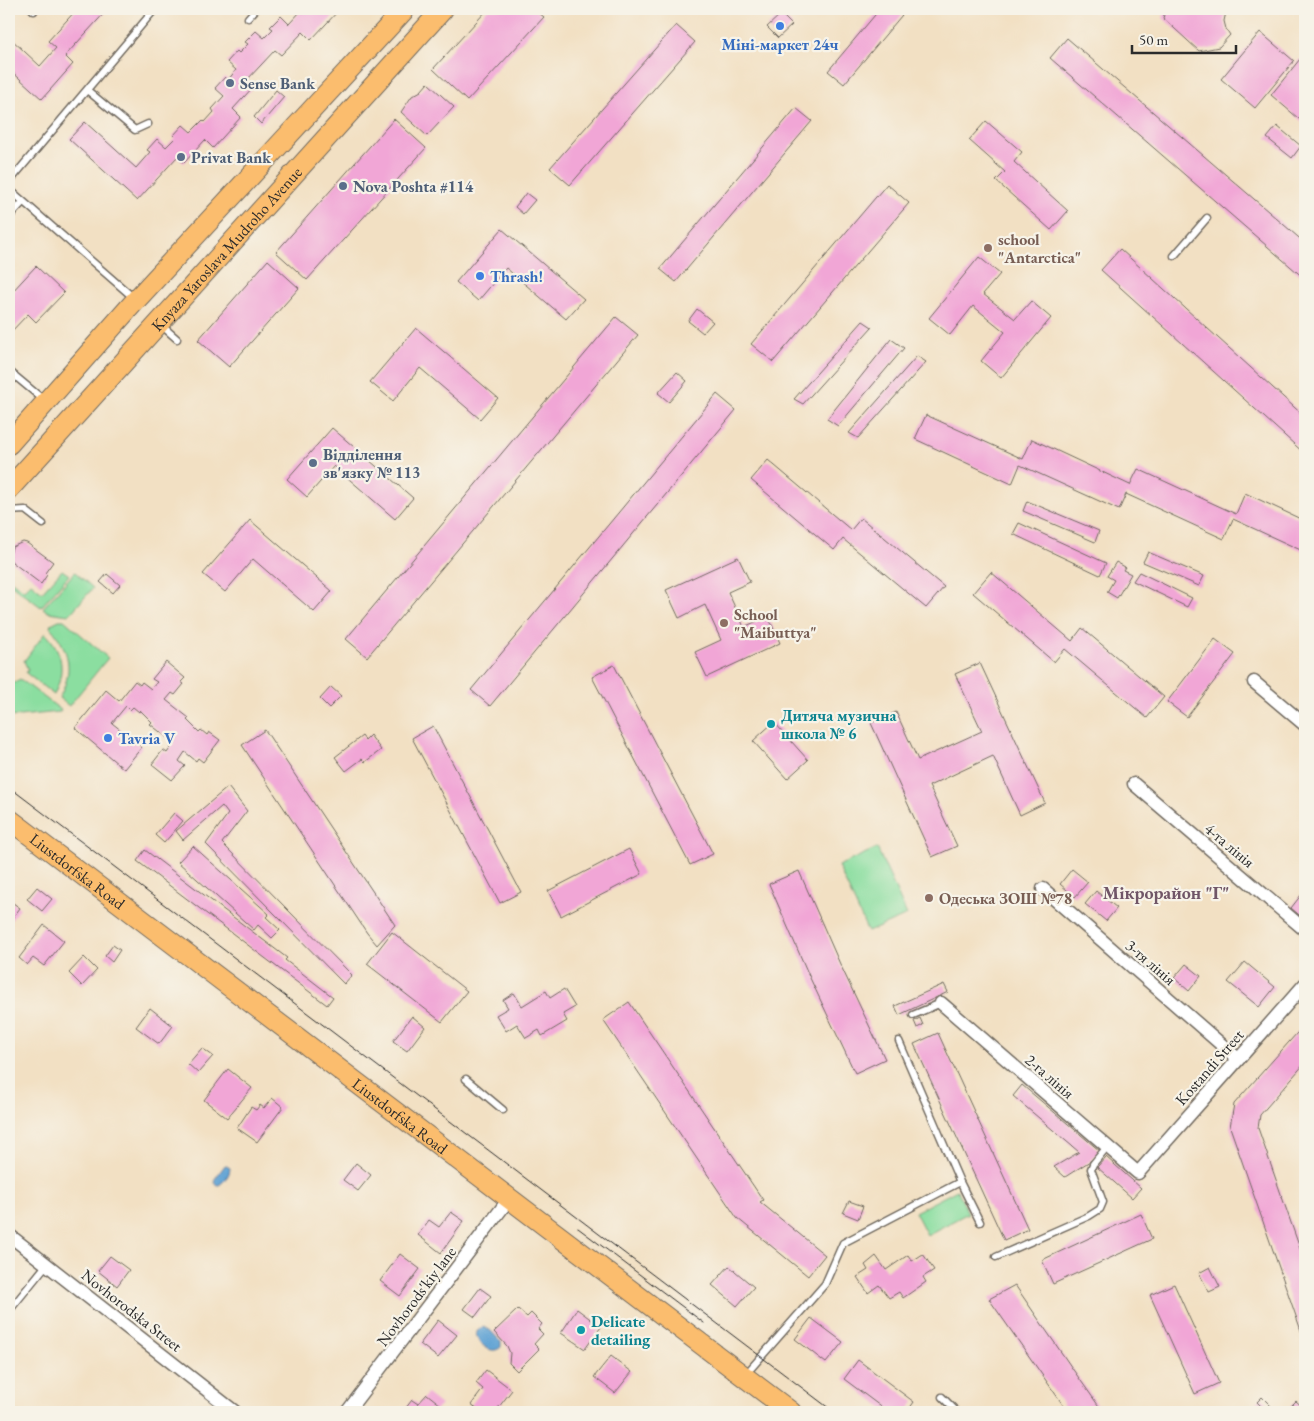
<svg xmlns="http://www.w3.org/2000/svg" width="1314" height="1421" font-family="'EB Garamond',serif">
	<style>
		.green { fill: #8bdea0; stroke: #5b8466 }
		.water { fill: #60a3d4; stroke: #466780 }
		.building { fill: #f1a6d6 }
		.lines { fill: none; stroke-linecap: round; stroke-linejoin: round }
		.service-casing { stroke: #716a60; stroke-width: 9 }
		.minor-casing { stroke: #716a60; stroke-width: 15 }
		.primary-casing { stroke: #716a60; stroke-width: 22 }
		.service { stroke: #fff; stroke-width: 6 }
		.minor { stroke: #fff; stroke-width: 12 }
		.primary { stroke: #fbbd6e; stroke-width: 20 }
		.tram { stroke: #2b2b2b; stroke-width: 1 }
		.shop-dot { fill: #3f7fe0; stroke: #f7f3e8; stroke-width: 2 }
		.service-dot { fill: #5c6f8a; stroke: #f7f3e8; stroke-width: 2 }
		.education-dot { fill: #8d6e63; stroke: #f7f3e8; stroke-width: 2 }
		.culture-dot { fill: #0f9aa8; stroke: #f7f3e8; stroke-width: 2 }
		.labels { text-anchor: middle; stroke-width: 4.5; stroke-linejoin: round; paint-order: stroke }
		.shop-label { font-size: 16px; font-weight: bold; fill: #366cbe; stroke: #f7f3e8; text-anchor: start }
		.service-label { font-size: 16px; font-weight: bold; fill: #4e5e75; stroke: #f7f3e8; text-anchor: start }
		.education-label { font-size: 16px; font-weight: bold; fill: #785e54; stroke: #f7f3e8; text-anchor: start }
		.street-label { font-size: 16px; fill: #2b2b2b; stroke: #f7f3e8 }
		.culture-label { font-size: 16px; font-weight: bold; fill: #0d838f; stroke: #f7f3e8; text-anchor: start }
		.neighbourhood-label { font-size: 18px; font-weight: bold; fill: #705667; stroke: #f7f3e8 }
	</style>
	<rect width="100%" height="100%" fill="#f7f3e8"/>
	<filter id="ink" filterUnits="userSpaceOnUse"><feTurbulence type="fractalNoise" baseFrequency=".02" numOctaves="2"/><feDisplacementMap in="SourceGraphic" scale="10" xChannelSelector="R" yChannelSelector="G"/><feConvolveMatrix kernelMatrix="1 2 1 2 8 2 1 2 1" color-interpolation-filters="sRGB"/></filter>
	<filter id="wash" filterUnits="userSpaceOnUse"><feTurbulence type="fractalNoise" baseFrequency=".0096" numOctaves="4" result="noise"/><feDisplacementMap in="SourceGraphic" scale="20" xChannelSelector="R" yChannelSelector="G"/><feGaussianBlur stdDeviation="1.12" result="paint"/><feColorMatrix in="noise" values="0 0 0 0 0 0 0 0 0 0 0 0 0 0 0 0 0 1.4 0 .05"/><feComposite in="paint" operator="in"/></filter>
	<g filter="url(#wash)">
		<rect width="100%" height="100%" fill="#f2e0c3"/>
		<path class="green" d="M62,570L69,575L41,607L9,583V579L24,590L31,583L42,592Z
			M75,572L93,588L69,615L48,612L43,608Z
			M59,620H64L108,658L69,706L59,698C74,671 70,650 50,627L51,624Z
			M45,633C64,652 65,672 54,695L26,673L28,670L24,661Z
			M20,679L61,710L60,712L9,717V681L15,682Z
			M877,848L907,915L868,932L838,866Z
			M957,1190L968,1213L927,1235L915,1212Z"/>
		<path class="water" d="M225,1165L230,1168C230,1175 224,1182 219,1185H216L214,1180Z
			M483,1327L490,1330L501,1342V1347C492,1356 478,1344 476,1334L478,1330Z"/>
		<g id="blocks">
			<path class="building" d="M77,9H108L65,56L73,64L42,99L9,69V37L40,66L56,48L48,41Z
				M308,9H340L311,40L303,32L281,55L275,50L247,80L254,86L233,109L241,117L213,148L205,140L184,163L177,157L137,201L69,139L85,122L136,168L150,152L147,150L157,139L166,147L175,138L173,136L183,125L191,132L203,120L205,122L214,112L212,109L224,96L215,88L225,77L228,80L236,70L227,62L237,51L239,53L248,44L245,42L256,31L264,38L273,29L270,27L281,16L289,24L301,11L304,13Z
				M488,9H534L544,17L467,101L433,69Z
				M880,9H907L844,84L828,71Z
				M1166,9H1222L1226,12L1224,21L1226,29L1230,35L1219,47L1199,51L1163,18Z
				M781,14L792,25L778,38L767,27Z
				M676,25L695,42L570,185L550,168Z
				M1260,32L1294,61L1255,108L1221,79Z
				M1067,38L1305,243V279L1050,58Z
				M1300,59L1305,63V124L1271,95Z
				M428,83L454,107L427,136L401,112L412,96L421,91Z
				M276,90L284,97L261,124L254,117Z
				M796,108L812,121L676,282L660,269Z
				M394,119L426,148L307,280L276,252Z
				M986,121L1022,152L1014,162L1068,211L1051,230L996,181L1005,172L969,140Z
				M1277,126L1301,146L1292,158L1267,138Z
				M887,184L909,203L773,362L751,344Z
				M9,193L17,200L9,209Z
				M526,193L535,200L523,214L515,207Z
				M502,229L584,299L566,319L506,268L478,301L456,282Z
				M1120,249L1305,417V454L1101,270Z
				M979,257L1000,274L983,294L1015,319L1031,301L1051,318L1001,378L981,361L1005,332L973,306L950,335L929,318Z
				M268,260L299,288L229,367L198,340Z
				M36,266L64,293L36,322L28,314L9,334V293L10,294Z
				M697,309L713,322L703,333L688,321Z
				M616,317L638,335L367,657L346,639Z
				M863,321L872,327L803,404L794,399Z
				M416,328L498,398L480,419L420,368L393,401L370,382Z
				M891,339L904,348L838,426L827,419Z
				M917,356L926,362L858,438L849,433Z
				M677,372L687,381L669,402L658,393Z
				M717,394L736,410L490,706L471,690Z
				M926,415L1023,459L1032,439L1130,485L1138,469L1236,514L1245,493L1305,521V552L1233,519L1224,539L1126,494L1119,510L1020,465L1012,484L915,439Z
				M332,428L413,498L395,519L334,466L307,497L287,479Z
				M768,460L851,530L861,518L944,587L926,608L843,539L834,550L751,480Z
				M1027,501L1099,531L1095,542L1023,511Z
				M250,520L332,591L314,612L253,559L225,592L203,574Z
				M1019,523L1106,563L1100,575L1013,534Z
				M23,542L27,543L53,562L45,573L47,575L41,584L12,562L10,559V555L12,547Z
				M1148,552L1204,576L1199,586L1143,562Z
				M738,557L750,582L728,592L744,627L768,616L780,643L707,677L695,652L721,640L705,605L679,618L666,590Z
				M1116,562L1125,567L1123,570L1131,574L1117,598L1107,592L1114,580L1107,576Z
				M991,572L1072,641L1082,628L1164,697L1147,718L1065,649L1054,662L973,593Z
				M1139,572L1192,598L1187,607L1133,581Z
				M107,574L120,585L113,593L100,582Z
				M1215,639L1235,654L1187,717L1167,702Z
				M166,662L185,678L181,682L184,684L175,695L172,693L166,700L189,718L187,720L199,732L201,730L207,735L209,732L220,740L203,762L198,758L196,761L185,752L179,761L185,766L172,780L152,764L163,750L167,753L174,743L150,724L152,722L140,710L139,712L133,707L130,710L126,706L112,723L142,747L124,769L75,728L106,690L119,701L135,681L140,685L142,682L151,689L157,682L152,679Z
				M980,663L1045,803L1020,815L993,756L929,786L957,846L932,857L871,723L896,712L918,760L982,731L955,674Z
				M614,665L713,854L690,865L592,677Z
				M331,687L341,696L329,708L320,699Z
				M774,722L808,760L787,779L753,741Z
				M433,726L521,892L500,903L412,738Z
				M265,730L395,925L377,945L367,933L242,745Z
				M370,735L381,750L365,762L362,759L346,771L335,757L362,736L365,740Z
				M228,787L247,811L222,843L352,975L344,984L206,844L228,814L222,806L183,840L176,831Z
				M174,813L183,821L164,843L155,835Z
				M193,846L269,914L266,917L280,930L272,938L258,925L254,930L178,862Z
				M629,849L642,874L561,916L548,891Z
				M145,850L287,958L285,960L333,997L327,1005L137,861Z
				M1072,869L1088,882L1075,897L1060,884Z
				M799,871L840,964L885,1059L855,1073L810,978L769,884Z
				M37,887L52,899L42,911L27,899Z
				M1305,890V920L1291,908Z
				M1096,891L1117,908L1106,921L1085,904Z
				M9,900L20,908L9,923Z
				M44,925L64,941L44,966L33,958L27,965L19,958Z
				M392,932L467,991L442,1022L367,964Z
				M113,945L120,950L112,962L105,956Z
				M84,957L97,970L82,986L69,973Z
				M1245,962L1275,987L1259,1007L1228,982Z
				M1186,964L1201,976L1189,991L1174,978Z
				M944,984L948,992L899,1015L895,1006Z
				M564,989L575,1007L563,1014L567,1021L542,1036L539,1030L526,1038L517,1024L506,1031L496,1015L508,1008L503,1000L514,993L522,1006L546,991L550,998Z
				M629,1002L763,1200L760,1202L825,1255L808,1276L737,1218L603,1020Z
				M150,1008L173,1026L159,1044L136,1027Z
				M412,1016L425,1027L407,1051L393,1041Z
				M920,1018L923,1025L917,1028L914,1021Z
				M1305,1024V1063L1260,1115L1258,1128L1305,1263V1342L1230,1127L1234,1104Z
				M938,1033L1028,1229L1004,1240L914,1044Z
				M202,1048L213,1056L198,1073L188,1064Z
				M228,1069L252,1088L227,1118L204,1100Z
				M1022,1085L1100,1151L1090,1161L1065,1177L1054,1167L1079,1152L1013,1096Z
				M272,1098L283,1107L257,1142L237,1128L251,1107L256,1110L260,1105L264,1108Z
				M1106,1157L1141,1188L1132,1198L1097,1167Z
				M356,1163L371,1175L358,1191L343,1180Z
				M849,1201L863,1206L858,1219L843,1213Z
				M451,1212L464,1221L441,1253L418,1235L429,1220L439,1227Z
				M1141,1214L1152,1239L1053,1284L1042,1260Z
				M400,1254L420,1269L400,1296L380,1281Z
				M923,1254L934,1270L923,1277L926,1282L903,1298L899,1292L889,1298L879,1285L868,1293L857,1277L868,1270L865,1265L876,1256L886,1270L908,1255L912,1261Z
				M110,1256L129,1270L117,1286L98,1271Z
				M729,1266L754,1287L737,1306L712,1285Z
				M1210,1267L1220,1287L1209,1292L1199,1273Z
				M1174,1284L1219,1383L1195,1394L1150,1295Z
				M1015,1285L1074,1371L1103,1412H1068L989,1299Z
				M480,1288L491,1296L475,1317L464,1309Z
				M518,1309L527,1317L531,1313L542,1324L538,1329L543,1334L534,1344L539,1349L517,1371L509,1363L510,1353L507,1346L494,1332Z
				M577,1309L601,1327L585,1349L561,1333Z
				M811,1318L843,1342L826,1363L795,1339Z
				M438,1320L457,1335L438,1358L420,1344Z
				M611,1356L632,1372L615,1393L594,1377Z
				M858,1360L914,1402L907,1412H888L844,1379Z
				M486,1370L512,1390L495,1412H481L471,1405L483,1389L476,1383Z
				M427,1394L441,1405L434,1412H409L405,1409L412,1400L418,1404Z
				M1262,1397L1275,1410L1273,1412H1257L1262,1407L1257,1402Z
				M1296,1401L1305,1409V1412H1293L1289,1408Z"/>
		</g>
	</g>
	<g filter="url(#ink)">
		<use href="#blocks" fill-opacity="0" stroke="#716a60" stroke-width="1"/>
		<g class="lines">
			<g class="service-casing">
				<path id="service" d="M32,9L34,11L35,9
					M248,18L256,9
					M87,90L135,130L148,124
					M9,182L155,9
					M9,189L135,299
					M9,217L23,202
					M1174,256L1207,218
					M161,325L177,339
					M9,371L45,401
					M9,511L25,510L43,524
					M913,1015L941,1003
					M899,1041L960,1182L980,1222
					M466,1079L503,1110
					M996,1257L1089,1216L1100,1209L1103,1202L1091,1169L1093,1164L1107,1147
					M9,1311L47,1264
					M746,1374L825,1284L843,1243L960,1182
					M942,1397L957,1412"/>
			</g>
			<g class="minor-casing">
				<path id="minor" d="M1254,682L1305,725
					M1134,784L1305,930
					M1043,889L1238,1059
					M941,1003L1138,1173L1305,984
					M9,1235L235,1412
					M347,1412L509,1199"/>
			</g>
			<g class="primary-casing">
				<g id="primary">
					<path d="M9,444L136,300L405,9"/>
					<path id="s1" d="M9,489L443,9"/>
					<path id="s2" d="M9,819L791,1412"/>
				</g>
			</g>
			<use href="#service" class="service"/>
			<use href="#minor" class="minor"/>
			<use href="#primary" class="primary"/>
			<path class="tram" d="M9,787L834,1412
				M578,1228L704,1323"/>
		</g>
	</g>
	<g class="shop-dot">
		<circle cx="780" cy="26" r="5"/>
		<circle cx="480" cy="276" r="5"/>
		<circle cx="108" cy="738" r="5"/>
	</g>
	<g class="service-dot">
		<circle cx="230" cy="83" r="5"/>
		<circle cx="181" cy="157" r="5"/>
		<circle cx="343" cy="186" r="5"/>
		<circle cx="313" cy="463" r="5"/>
	</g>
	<g class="education-dot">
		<circle cx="988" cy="248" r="5"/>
		<circle cx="724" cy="623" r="5"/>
		<circle cx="929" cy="898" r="5"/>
	</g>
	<g class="culture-dot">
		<circle cx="771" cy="724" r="5"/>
		<circle cx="581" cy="1330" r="5"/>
	</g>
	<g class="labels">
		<g class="shop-label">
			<text x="780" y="50" text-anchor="middle">Міні-маркет 24ч</text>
			<text x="490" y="282">Thrash!</text>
			<text x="118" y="744">Tavria V</text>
		</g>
		<g class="service-label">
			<text x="240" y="89">Sense Bank</text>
			<text x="191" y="163">Privat Bank</text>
			<text x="353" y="192">Nova Poshta #114</text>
			<text x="323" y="460">Відділення<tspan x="323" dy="18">зв'язку № 113</tspan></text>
		</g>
		<g class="education-label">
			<text x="998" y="245">school<tspan x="998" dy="18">"Antarctica"</tspan></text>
			<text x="734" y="620">School<tspan x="734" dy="18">"Maibuttya"</tspan></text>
			<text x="939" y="904">Одеська ЗОШ №78</text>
		</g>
		<g class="street-label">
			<text dy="6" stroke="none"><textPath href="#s1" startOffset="324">Knyaza Yaroslava Mudroho Avenue</textPath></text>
			<text transform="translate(1230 845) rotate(40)" y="6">4-та лінія</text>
			<text dy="6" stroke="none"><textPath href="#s2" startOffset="86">Liustdorfska Road</textPath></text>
			<text transform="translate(1151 962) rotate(41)" y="6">3-тя лінія</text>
			<text transform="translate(1209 1067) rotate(-49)" y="6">Kostandi Street</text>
			<text transform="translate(1050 1076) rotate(41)" y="6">2-га лінія</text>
			<text dy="6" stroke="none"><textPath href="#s2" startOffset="491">Liustdorfska Road</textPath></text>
			<text transform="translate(416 1296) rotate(-53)" y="6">Novhorods'kiy lane</text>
			<text transform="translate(132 1310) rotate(38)" y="6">Novhorodska Street</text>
		</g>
		<g class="culture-label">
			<text x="781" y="721">Дитяча музична<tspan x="781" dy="18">школа № 6</tspan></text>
			<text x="591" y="1327">Delicate<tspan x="591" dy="18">detailing</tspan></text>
		</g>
		<g class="neighbourhood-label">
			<text x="1166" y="899">Мікрорайон "Г"</text>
		</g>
	</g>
	<rect width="1314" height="1421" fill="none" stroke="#f7f3e8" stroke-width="30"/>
	<path d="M1132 45v8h104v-8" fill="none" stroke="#2b2b2b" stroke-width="2.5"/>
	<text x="1139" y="45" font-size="15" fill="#2b2b2b" stroke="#f7f3e8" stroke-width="4" paint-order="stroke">50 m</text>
</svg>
